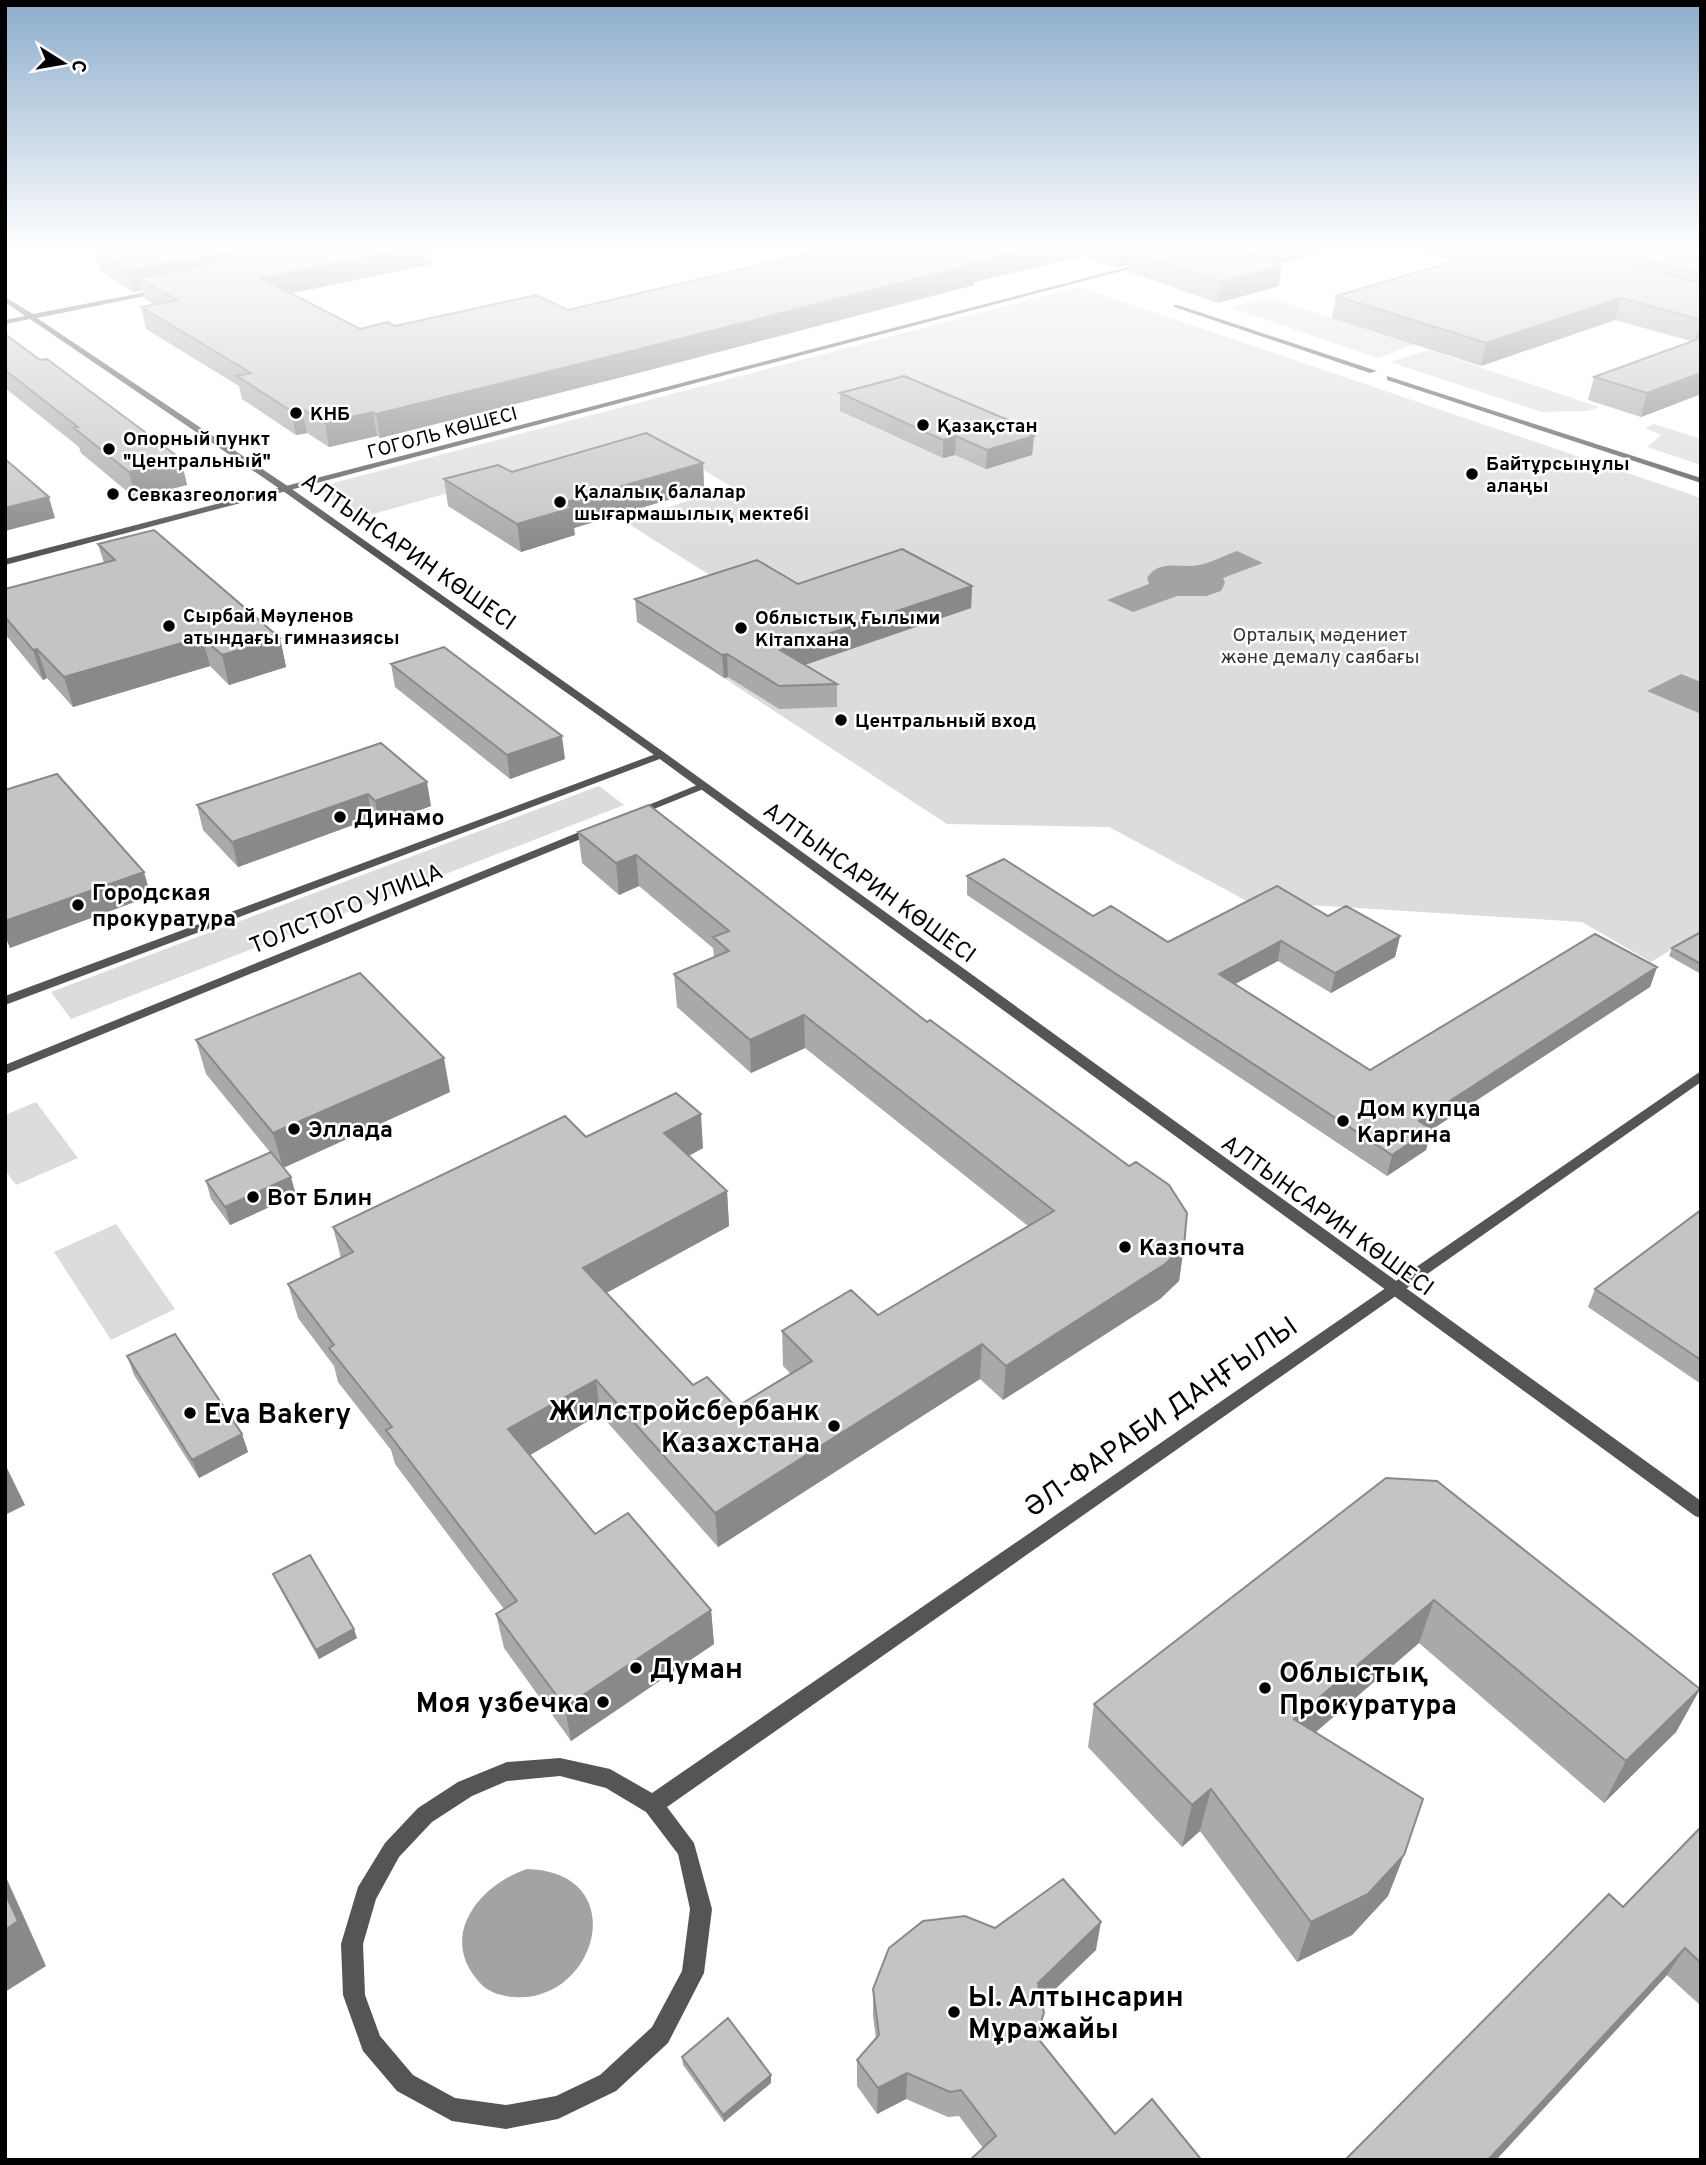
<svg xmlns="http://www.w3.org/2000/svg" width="1706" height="2165" font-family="Overpass,sans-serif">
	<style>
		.green { fill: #dcdcdc }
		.water { fill: #a3a3a3 }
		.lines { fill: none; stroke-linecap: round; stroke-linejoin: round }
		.pedestrian { fill: #555; fill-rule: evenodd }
		.minor { fill: #555; fill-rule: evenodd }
		.tertiary { fill: #555; fill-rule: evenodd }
		.wall { fill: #a9a9a9 }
		.shaded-wall { fill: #898989 }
		.building { fill: #c4c4c4; stroke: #898989; stroke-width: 2 }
		.poi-dot { fill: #000; stroke: #fff; stroke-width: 2.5 }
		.labels { text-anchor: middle; stroke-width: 5; stroke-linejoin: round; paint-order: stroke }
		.far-poi-label { font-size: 19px; font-weight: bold; fill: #000; stroke: #fff; text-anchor: start }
		.far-street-label { font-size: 19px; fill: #000; stroke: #fff }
		.far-park-label { font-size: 19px; fill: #333; stroke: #fff }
		.street-label { font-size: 23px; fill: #000; stroke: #fff }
		.poi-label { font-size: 23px; font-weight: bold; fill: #000; stroke: #fff; text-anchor: start }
		.near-poi-label { font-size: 28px; font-weight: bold; fill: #000; stroke: #fff; text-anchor: start }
		.near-street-label { font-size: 28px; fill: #000; stroke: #fff }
	</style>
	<rect width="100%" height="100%" fill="#fff"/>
	<path class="green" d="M1079,287L1701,498V931L1651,962L1582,922L1247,901L1109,827L947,824L724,678L819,644L624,521L732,487L649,437L362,517L326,494L324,488L337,482Z
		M1266,297L1416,344L1378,358L1232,308Z
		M1429,350L1599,407L1588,411L1542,412L1390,362Z
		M1654,424L1701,439V465L1647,447L1661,435L1645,428Z
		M599,786L624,805L71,1019L51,992Z
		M36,1102L78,1158L16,1185L5,1170V1115Z
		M116,1224L175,1309L111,1340L54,1252Z"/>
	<path class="water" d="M1237,551L1263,563L1223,578L1225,583L1221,591L1206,596H1177L1133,612L1107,600L1149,584L1147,578C1160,558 1180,569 1199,565C1211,563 1225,555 1237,551Z
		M1681,674L1701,682V714L1647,691Z
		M527,1869C634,1872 597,2004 513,1997C501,1996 488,1992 480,1983C437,1937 479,1885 527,1869Z"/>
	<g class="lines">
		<path class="pedestrian" d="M1174,305H1178L1377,371L1370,373L1174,307Z
			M1387,376L1701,478V483L1387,380Z
			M1701,1071V1082L667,1807L694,1843L712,1909L704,1973L668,2043L616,2091L558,2119L506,2129L452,2121L397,2091L363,2051L343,1995L341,1944L358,1887L385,1843L418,1808L458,1782L507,1762L560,1758L610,1769L652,1793ZM560,1776L606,1788L646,1812L678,1854L690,1909L682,1971L652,2027L600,2075L556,2096L506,2105L455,2098L413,2075L380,2036L365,1995L363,1944L376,1899L399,1857L432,1822L472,1796L507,1781Z"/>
		<path class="minor" d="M1143,263L1148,264L5,565V559Z
			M661,752L665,753V757L5,1005V996Z
			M702,783L708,786L706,788L639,815H631L629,813Z
			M594,826L600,830L598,832L5,1074V1065Z"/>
		<path class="tertiary" d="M162,289L164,292L37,318L289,487L665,753L1701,1501V1518L1695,1516L657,757L283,491L30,319L5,324V320L25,316L5,302V297L33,314Z"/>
	</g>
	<path class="wall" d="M115,247H429L432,264L292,293L360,329L568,310L825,250L820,247H1341L1277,264L1279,286L1218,303L1129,272L1130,264L1115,268L1082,256L974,282V285L634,374L380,438L377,436L329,447L307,433L296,435L242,399L239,386L146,329L141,307L154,305L145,299L142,290L133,292L100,271L94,251Z
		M1403,247H1701V394L1641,417L1588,400L1594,377L1691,341L1615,320L1481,366L1332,318L1336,296L1455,261Z
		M5,334L40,360L181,459L187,485L135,498L81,453L79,447L5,388Z
		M840,393L1008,425L1034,436L1032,455L986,469L955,455L943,458L840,411Z
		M703,463L704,489L574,528L575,535L521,552L448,506L444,479L512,472Z
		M98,544L280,638L286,667L229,685L210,666L73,707L47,678L43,680L5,634V589L104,563Z
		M798,584L972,586L971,608L805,665L837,684V707L779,709L728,677L724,678L637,622L635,599Z
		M391,664L565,759L510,779L395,687Z
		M381,743L431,806L379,825L372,818L238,867L203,830L197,805Z
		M649,805L1184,1246L1179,1281L1160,1299L1003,1400L980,1379L718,1547L600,1414L529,1455L595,1534L711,1610L714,1644L571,1741L504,1648L496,1614L504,1609L395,1464L391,1450L338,1382L334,1366L298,1318L288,1284L341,1258L333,1227L586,1137L703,1148L689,1156L727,1191L729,1226L606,1293L693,1385L736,1407L791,1374L783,1366L782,1331L878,1315L1028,1226L805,1048L751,1073L677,1007L674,974L714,957L713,948L639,886L619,895L582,863L578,832Z
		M967,876L1093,916L1168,942L1328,916L1400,936L1395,957L1331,993L1278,961L1234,984L1370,1070L1657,967L1650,987L1431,1130L1426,1150L1387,1176L967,895Z
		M1701,932V974L1669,956L1672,948Z
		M196,1040L450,1092L283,1168L296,1195L230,1225L211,1199L206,1181L270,1152L206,1074Z
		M1701,1210V1384L1588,1307L1595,1289Z
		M127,1356L242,1434L248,1452L199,1478L134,1375Z
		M1386,1478L1700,1689L1676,1732L1604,1803L1419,1643L1316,1732L1404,1855L1388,1896L1352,1935L1297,1962L1200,1831L1182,1847L1088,1747L1094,1704Z
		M273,1574L357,1638L319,1659L277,1583Z
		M1701,1827V2006L1667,1975L1496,2160H1345L1623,1907Z
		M995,1928L1096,1950L1042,2002L1039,2040L1115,2134L1200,2158V2160H971L983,2148L959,2116L948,2117L906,2099L877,2114L857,2086V2060L876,2039L873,2016V1989Z
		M682,2057L771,2083L724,2122L683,2065Z"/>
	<path class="shaded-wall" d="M253,247H361L139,278L142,290L133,292L128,271Z
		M415,247H429L432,264L265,299L261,278Z
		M1036,247H1082V256L974,282V285L634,374L380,438L376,414L969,262Z
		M1117,247H1196L1131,252L1130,264L1115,268Z
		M1269,247H1341L1240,274L1243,254Z
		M1282,266L1279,286L1218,303L1220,282Z
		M1621,298L1615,320L1481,366L1486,343Z
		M1701,320V340L1694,342Z
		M1701,373V394L1641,417L1647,393Z
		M302,409L307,433L296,435L291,411Z
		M373,412L377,436L329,447L325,423Z
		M956,436L955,455L943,458V440Z
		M1034,436L1032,455L986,469L987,450Z
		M181,459L187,485L135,498L129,472Z
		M703,463L704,489L574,528L575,535L521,552L517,524L563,503Z
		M49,497L55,518L5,531V508Z
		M972,586L971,608L781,673L780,650Z
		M202,637L210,666L73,707L64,677Z
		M280,638L286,667L229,685L222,655Z
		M37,649L47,678L43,680L33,650Z
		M727,654L728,677L724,678L722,655Z
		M562,736L565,759L510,779L507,755Z
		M427,782L431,806L379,825L375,801Z
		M368,794L372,818L238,867L232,842Z
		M636,855L639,886L619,895L616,863Z
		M144,872L151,896L10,948L5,936V921Z
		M1400,936L1395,957L1331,993L1335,973Z
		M1281,941L1278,961L1215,995L1219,974Z
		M1657,967L1650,987L1431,1130L1426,1150L1387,1176L1392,1155L1419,1121Z
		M804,1015L805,1048L751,1073L750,1040Z
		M444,1058L450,1092L283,1168L273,1133Z
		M701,1114L703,1148L667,1167L664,1133Z
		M291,1177L296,1195L230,1225L225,1207Z
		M727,1191L729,1226L588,1303L583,1268Z
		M1184,1246L1179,1281L1160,1299L1003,1400L1006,1366Z
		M982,1344L980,1379L718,1547L715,1513Z
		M596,1380L600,1414L515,1464L508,1429Z
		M242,1434L248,1452L199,1478L192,1460Z
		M5,1464L25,1505L5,1515Z
		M1434,1600L1419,1643L1282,1761L1294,1719Z
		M711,1610L714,1644L571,1741L565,1707Z
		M354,1629L357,1638L319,1659L316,1650Z
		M1700,1689L1676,1732L1604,1803L1626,1761Z
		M1211,1789L1200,1831L1182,1847L1192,1805Z
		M1404,1855L1388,1896L1352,1935L1297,1962L1311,1922Z
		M5,1875L46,1966L5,1992Z
		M1101,1922L1096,1950L1034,2009L1038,1983Z
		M1685,1948L1667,1975L1496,2160H1488Z
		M1044,2013L1039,2039L1032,2063L1036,2036Z
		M907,2073L906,2099L877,2114L878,2088Z
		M771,2075V2083L724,2122L723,2115Z"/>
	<path class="building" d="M115,247H253L128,271L94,251Z
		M296,247H415L261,278L360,329L388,322L395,326L536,295L568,310L837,247H1036L969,262L975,264L632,351L376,414L373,412L325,423L302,409L291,411L237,376L251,373L141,307L177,300L139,278Z
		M1150,247H1269L1243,254L1282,266L1220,282L1131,252Z
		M1480,247H1566L1701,283V320L1621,298L1486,343L1336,296L1493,250Z
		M1597,247H1701V274Z
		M5,334L40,360L47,359L181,459L129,472L74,428L78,427L5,370Z
		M1701,338V373L1647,393L1594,377Z
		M904,376L1008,420L1002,422L1034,436L987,450L956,436L943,440L840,393Z
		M646,433L703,463L563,503L572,508L517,524L444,479L498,465L512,472Z
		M5,459L49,497L5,508Z
		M154,530L280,638L222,655L202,637L64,677L37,649L33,650L5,617V589L115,560L98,544Z
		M902,549L972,586L780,650L837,684L779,686L727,654L722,655L635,599L757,560L798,584Z
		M444,647L562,736L507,755L391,664Z
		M381,743L427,782L375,801L368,794L232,842L197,805Z
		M57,774L144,872L5,921V790Z
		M649,805L927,1022L930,1020L1129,1166L1136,1162L1169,1185L1187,1213L1184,1246L1165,1264L1006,1366L982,1344L715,1513L596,1380L508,1429L595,1534L628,1513L711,1610L565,1707L496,1614L517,1601L386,1430L392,1427L329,1348L334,1345L288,1284L353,1252L333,1227L565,1116L586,1137L676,1093L701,1114L664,1133L727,1191L583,1268L693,1385L707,1377L736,1407L812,1361L782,1331L851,1290L878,1315L1054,1211L804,1015L750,1040L674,974L729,951L713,937L729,931L636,855L616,863L578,832Z
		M1004,859L1093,916L1111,906L1168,942L1277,886L1328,916L1346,906L1400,936L1335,973L1281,941L1219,974L1370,1070L1595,934L1657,967L1419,1121L1431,1129L1392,1155L967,876Z
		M1701,932V964L1672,948Z
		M360,973L444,1058L273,1133L196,1040Z
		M271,1152L291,1177L225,1207L206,1181Z
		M1701,1210V1360L1595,1289Z
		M175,1334L242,1434L192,1460L127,1356Z
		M1386,1478L1437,1481L1700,1689L1626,1761L1434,1600L1294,1719L1423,1799L1404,1855L1368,1894L1311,1922L1211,1789L1192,1805L1094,1704Z
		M310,1555L354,1629L316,1650L273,1574Z
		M1701,1827V1963L1685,1948L1488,2160H1345L1609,1894L1623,1907Z
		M1063,1879L1101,1922L1038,1983L1044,2013L1036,2036L1115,2134L1152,2099L1200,2158L1198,2160H972L971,2159L996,2136L961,2090L950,2092L907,2073L878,2088L857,2060L879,2035L873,1989L889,1948L923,1921L965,1916L995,1928Z
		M5,1893L18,1921L5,1930Z
		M728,2018L771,2075L723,2115L682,2057Z"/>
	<linearGradient id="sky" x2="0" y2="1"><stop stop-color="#8cadcc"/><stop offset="0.45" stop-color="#fff"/><stop offset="1" stop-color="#fff" stop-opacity="0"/></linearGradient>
	<rect width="1706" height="550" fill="url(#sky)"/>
	<g class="poi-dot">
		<circle cx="296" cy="413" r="7"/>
		<circle cx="923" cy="425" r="7"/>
		<circle cx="109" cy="449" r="7"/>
		<circle cx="1472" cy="474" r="7"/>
		<circle cx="113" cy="494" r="7"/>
		<circle cx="560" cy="502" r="7"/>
		<circle cx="169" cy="626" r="7"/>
		<circle cx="741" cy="628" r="7"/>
		<circle cx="841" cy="720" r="7"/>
		<circle cx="340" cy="817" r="7"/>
		<circle cx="78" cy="905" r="7"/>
		<circle cx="1343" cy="1121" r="7"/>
		<circle cx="294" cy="1129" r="7"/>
		<circle cx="253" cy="1197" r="7"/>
		<circle cx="1125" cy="1247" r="7"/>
		<circle cx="190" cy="1413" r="7"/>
		<circle cx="834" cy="1426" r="7"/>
		<circle cx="636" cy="1668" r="7"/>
		<circle cx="1265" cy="1688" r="7"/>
		<circle cx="603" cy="1702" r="7"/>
		<circle cx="954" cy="2012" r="7"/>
	</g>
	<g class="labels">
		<g class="far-poi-label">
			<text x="310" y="420">КНБ</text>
			<text x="937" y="432">Қазақстан</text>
			<text x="123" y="445">Опорный пункт<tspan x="123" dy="22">"Центральный"</tspan></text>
			<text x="1486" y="470">Байтұрсынұлы<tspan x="1486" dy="22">алаңы</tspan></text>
			<text x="574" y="498">Қалалық балалар<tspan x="574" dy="22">шығармашылық мектебі</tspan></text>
			<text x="127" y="501">Севказгеология</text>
			<text x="183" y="622">Сырбай Мәуленов<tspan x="183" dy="22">атындағы гимназиясы</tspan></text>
			<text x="755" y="624">Облыстық Ғылыми<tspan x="755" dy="22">Кітапхана</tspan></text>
			<text x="855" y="727">Центральный вход</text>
		</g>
		<g class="far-street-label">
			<text transform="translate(442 432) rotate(-15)" y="7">ГОГОЛЬ КӨШЕСІ</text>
		</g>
		<g class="far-park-label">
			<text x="1320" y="641">Орталық мәдениет<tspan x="1320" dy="22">және демалу саябағы</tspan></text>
		</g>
		<g class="street-label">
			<text transform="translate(409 551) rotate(35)" y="8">АЛТЫНСАРИН КӨШЕСІ</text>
			<text transform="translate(870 882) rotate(36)" y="8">АЛТЫНСАРИН КӨШЕСІ</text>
			<text transform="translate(346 908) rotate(-22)" y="8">ТОЛСТОГО УЛИЦА</text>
			<text transform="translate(1328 1215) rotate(36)" y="8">АЛТЫНСАРИН КӨШЕСІ</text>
		</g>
		<g class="poi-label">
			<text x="354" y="825">Динамо</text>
			<text x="92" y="900">Городская<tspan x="92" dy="26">прокуратура</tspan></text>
			<text x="1357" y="1116">Дом купца<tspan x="1357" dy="26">Каргина</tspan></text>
			<text x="308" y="1137">Эллада</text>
			<text x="267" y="1205">Вот Блин</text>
			<text x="1139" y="1255">Казпочта</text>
		</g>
		<g class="near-poi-label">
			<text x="820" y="1420" text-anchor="end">Жилстройсбербанк<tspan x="820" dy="32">Казахстана</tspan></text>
			<text x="204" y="1423">Eva Bakery</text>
			<text x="650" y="1678">Думан</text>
			<text x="1279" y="1682">Облыстық<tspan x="1279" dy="32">Прокуратура</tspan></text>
			<text x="589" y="1712" text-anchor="end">Моя узбечка</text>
			<text x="968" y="2006">Ы. Алтынсарин<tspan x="968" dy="32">Мұражайы</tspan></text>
		</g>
		<g class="near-street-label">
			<text transform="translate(1160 1416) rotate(-35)" y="10">ӘЛ-ФАРАБИ ДАҢҒЫЛЫ</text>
		</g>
	</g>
	<rect width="1706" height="2165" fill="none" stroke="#000000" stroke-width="14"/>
	<g transform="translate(63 63) rotate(101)" stroke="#ffffff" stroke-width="5" paint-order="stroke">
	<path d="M0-5L12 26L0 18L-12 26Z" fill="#000000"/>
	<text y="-10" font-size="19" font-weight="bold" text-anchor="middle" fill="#000000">С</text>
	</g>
</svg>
